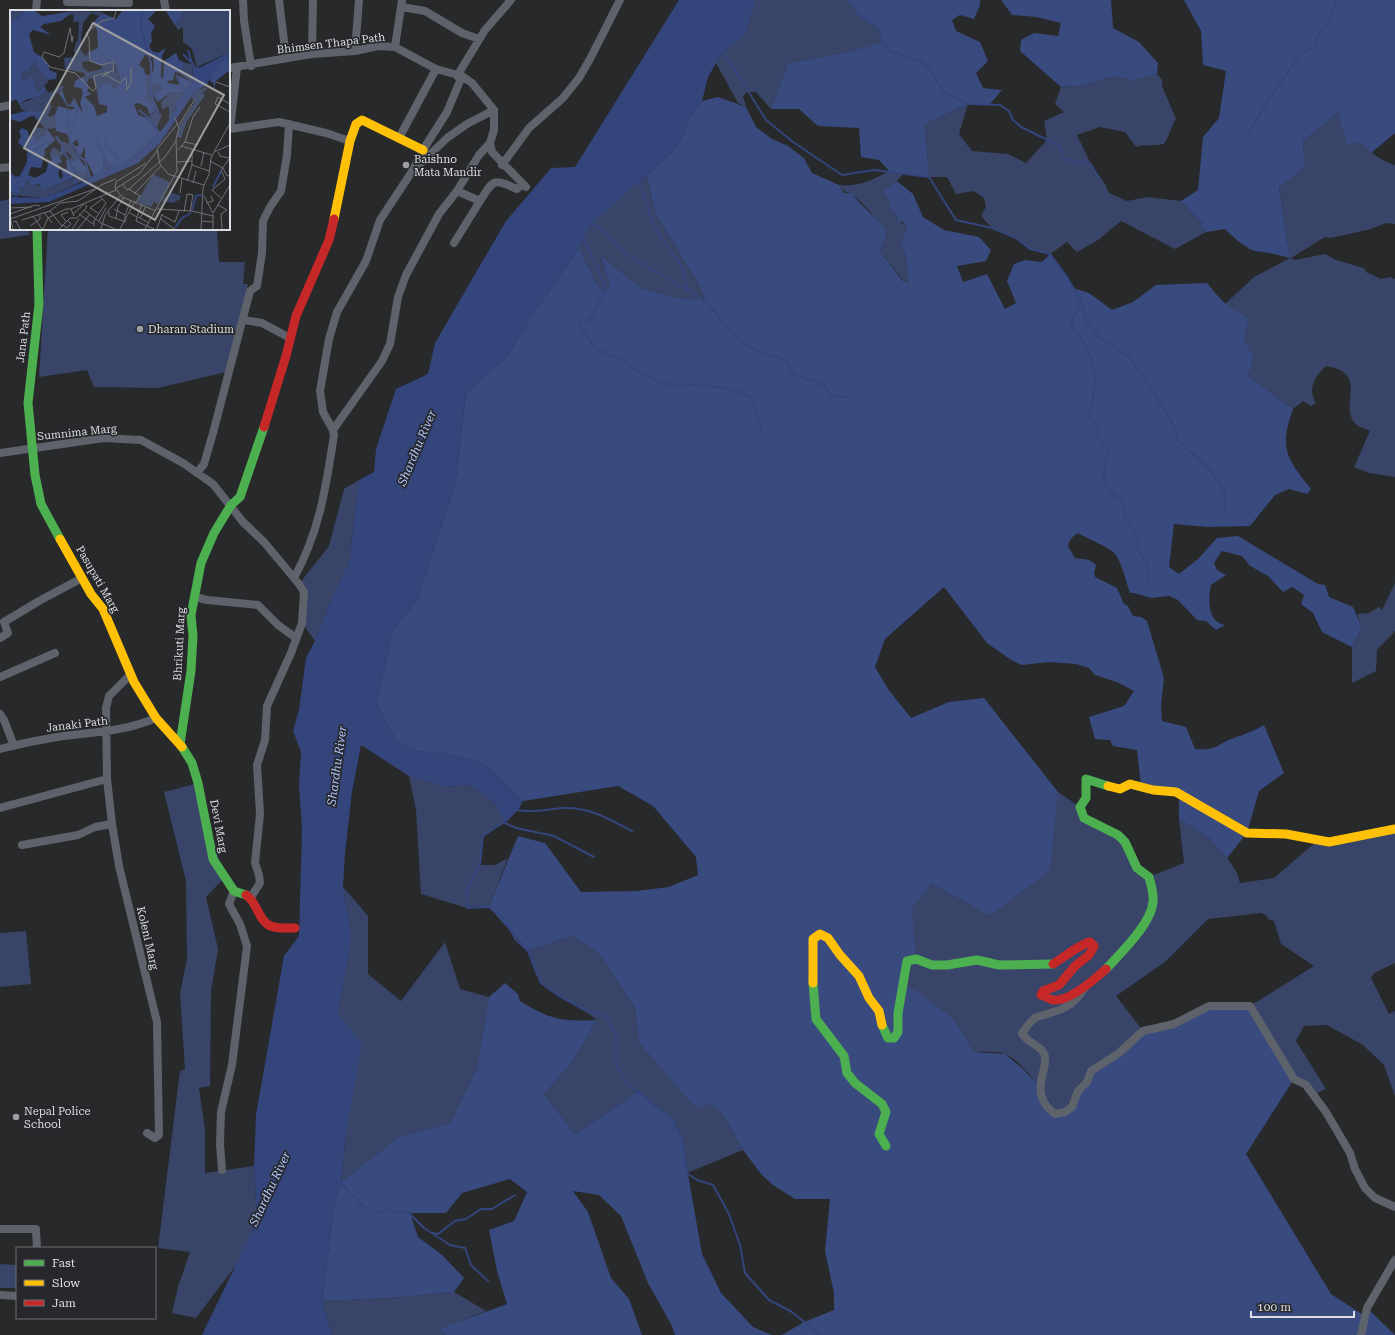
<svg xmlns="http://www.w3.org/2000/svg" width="1395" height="1335" font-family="'Roboto Serif',serif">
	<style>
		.green { fill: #384568 }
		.forest { fill: #394a7f }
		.water { fill: #34457c }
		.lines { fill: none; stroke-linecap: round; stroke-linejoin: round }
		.stream { stroke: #34457c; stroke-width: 2 }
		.street { stroke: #5e626a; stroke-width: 8 }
		.fast { stroke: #4caf50; stroke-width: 9 }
		.slow { stroke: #ffc107; stroke-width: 9 }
		.jam { stroke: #c62828; stroke-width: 9 }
		.poi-dot { fill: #9e9fa1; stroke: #27282c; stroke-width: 1.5 }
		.labels { text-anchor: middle; stroke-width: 3.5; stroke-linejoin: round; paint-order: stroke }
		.street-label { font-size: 11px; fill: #dddee1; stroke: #27282c }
		.poi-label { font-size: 11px; fill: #dddee1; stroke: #27282c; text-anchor: start }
		.water-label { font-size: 12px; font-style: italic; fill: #b0c4fa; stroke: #27282c }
		.inset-river { fill: none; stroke: #34457c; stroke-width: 2 }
		.inset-road { fill: none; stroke: #707174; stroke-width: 1 }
		.view { fill: #9e9fa1; fill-opacity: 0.15; stroke: #9e9fa1; stroke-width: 2 }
		.inset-edge { fill: none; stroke: #dddee1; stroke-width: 2 }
	</style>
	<rect width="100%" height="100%" fill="#28292b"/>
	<path class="green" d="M756,0H848L862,18L879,28L882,43L838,54L788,63L771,109L756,92H747L743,96L746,107L738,103L716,63L722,53L745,35Z
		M1157,74L1162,80V86L1176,119C1170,127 1170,136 1164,144C1154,146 1145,144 1136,147L1125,132L1100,127L1077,135L1091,164L1105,184L1109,193L1127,201L1148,197L1181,201L1202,223L1200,226L1206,232L1175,249L1121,221L1098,240L1077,252L1067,242L1050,254L1030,249L1016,238L992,228L981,216L986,207L984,198L974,191L956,194L947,177H929L925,124L968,104L959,134L972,151L1008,154L1026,163L1047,140L1044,121L1064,112L1055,104L1061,87C1070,86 1081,87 1090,84C1109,79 1110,72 1132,81Z
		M1338,113C1354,134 1368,157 1395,165V224L1386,223L1371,229L1331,238L1325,237L1291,258L1295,260L1325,254L1336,260L1364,268L1366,272L1381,279L1390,277L1395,279V477L1369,473L1354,467L1370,431C1367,429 1361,428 1358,426C1335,408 1372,373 1326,366C1315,376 1307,389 1316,403L1311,406L1303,401L1293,409L1248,376L1254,357L1244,339L1249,318L1238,314L1224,305L1254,277L1290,258L1279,186L1305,167L1303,141Z
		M889,171L904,173L897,181L883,191L890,204V208L907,229L900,243L906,257L910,283L903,280L880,251L886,238C878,222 871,210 856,198C849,192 845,194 839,185C858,187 873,180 889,171Z
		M647,176L655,213L695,278L705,301L678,298L641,288L600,257L610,285L604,293L595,280L579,248L592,223Z
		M11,199V229H29V235L0,239V201Z
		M48,229H217L219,262H245L243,284H248L226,372L158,388L94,387L87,370L39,377Z
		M359,480L349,562L328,606L315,641L302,623L304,605L299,584L329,546L344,489Z
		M1395,583V631L1377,650L1376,671L1352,683V647L1362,628L1357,614L1369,613L1379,607L1382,610Z
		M409,776L445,787L469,785L495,803L505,823L483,836L480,865H495L508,858L489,907L467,908L421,894L416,810Z
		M198,783L224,878L206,897L218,949L211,991L210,1086L199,1088L205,1130V1173L254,1166L257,1221L237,1264L196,1318L172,1313L178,1287L190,1252L158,1248L180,1071L185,1069L180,993L187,959L186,881L164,792Z
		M1058,792L1080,807L1084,818L1118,835L1149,877L1184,863L1179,819L1210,839L1222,850L1237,873L1240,883L1274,878L1317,841L1395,829V963L1374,973L1371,978L1389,1014L1395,1011V1096L1384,1065L1363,1045L1327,1025L1304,1026L1296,1041L1326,1089L1313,1095L1294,1079L1250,1006L1314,966L1281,944L1274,921L1268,919L1266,915L1261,913L1208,919L1165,962L1116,996L1143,1031L1071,1107L1055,1114C1044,1095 1027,1064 1005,1054C997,1051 983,1052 974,1052L953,1018L901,987L907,961L916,959L911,908L932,884L990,916L1049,870Z
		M343,887L368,916V974L401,1001L445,942L460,989L489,997L477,1068L450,1123L400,1136L341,1182L347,1127L338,1013L350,947V926Z
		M26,931L31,984L0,987V933Z
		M572,936L596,951L604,960L635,1008L639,1042L721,1111L743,1150L687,1173L682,1140L637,1092L575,1134L544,1094L572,1063L597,1020C580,1006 556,999 542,983C535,976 531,961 528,951Z
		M0,1264L17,1265V1288H0Z
		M454,1292L486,1311L440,1329L446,1335H332L322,1301L390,1298Z"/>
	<path class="forest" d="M848,0H980V5L974,19L960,15L952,20L956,31L980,42L988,61L976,73L983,88L1002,90L990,104H968L925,124L929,177L889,171L879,160L861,157L859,128L818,126L799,109H771L788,63L838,54L881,43L879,28L862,18Z
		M1001,0H1111L1113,28L1139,42L1158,63L1157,74L1132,81C1110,72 1109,79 1090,84C1081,87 1070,86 1061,87L1020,51L1021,40L1034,33L1058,36L1061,23L1036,17L1012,15Z
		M1184,0H1395V133L1371,153L1360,142L1347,144L1338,113L1303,141L1305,167L1279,187L1290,258C1276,254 1270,253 1256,251C1247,250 1232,236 1225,229L1206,232L1200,226L1202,223L1181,201L1198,190L1203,137L1219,118L1226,71L1203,65L1201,31Z
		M718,97L746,107L756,127L772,139L788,146L804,158L812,173L839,185L844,193L855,194L854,197L885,228L886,238L880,251L902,280L909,283L906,257L900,243L907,229L902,221L898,222V218L890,208V204L883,191L897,181L913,194L923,217L944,230L979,237L991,250L986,261L957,266L963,282L987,274L1005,309L1016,303L1007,281L1014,264L1025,260L1042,262L1050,254L1065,274L1073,288L1089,293L1112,310L1133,302L1156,285L1207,283C1219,298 1229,310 1249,318L1244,339L1254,357L1248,376L1293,409C1279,448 1286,458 1311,489L1307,494L1289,489L1275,495L1250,526L1207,527L1174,524L1169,567L1179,574L1198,559L1217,538L1238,536L1318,584L1325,585L1329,597L1353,607L1362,628L1352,647L1322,632L1313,613L1301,604L1304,595L1292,587L1283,592L1268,576L1250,566L1242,556L1222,551L1214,563L1217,570L1226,575L1211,585C1208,598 1207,622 1225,625L1216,630L1206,621L1197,620L1178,600L1169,596L1151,598L1134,593H1130C1126,582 1122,564 1116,555C1110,547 1087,539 1078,533C1072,537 1070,539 1068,546L1075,558C1084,560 1092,558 1096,566L1094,573L1095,577L1117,588L1124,604L1128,606L1133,616L1141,617L1147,621L1164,678L1161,705L1162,721L1186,727L1195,749C1217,751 1217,744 1234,738C1245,734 1254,731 1264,725L1284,773L1259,791L1247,833L1227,858L1210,839L1179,819V794L1141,786L1137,750L1113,746L1110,740L1095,739L1089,717L1124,706L1134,691L1117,682L1095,675L1089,668L1076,664L1049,662L1022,665L1011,660L987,643L944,587L885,639L875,667L888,689L911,718L949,702L984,698L1058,792L1050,870L990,916L932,884L912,908L916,959L907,961L902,987L911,988L953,1018L974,1052L1005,1054L1022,1068L1039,1086L1048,1109L1065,1112L1091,1071L1155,1027L1201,1009L1250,1006L1294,1079L1246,1154L1331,1294L1365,1316L1367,1308L1395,1335H782L804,1322L834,1310V1293L825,1251L830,1199H795L773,1185L761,1174L743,1150L721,1111L711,1104L696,1108L639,1042L635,1008L604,960L596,951L572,936L528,951L489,907L518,836L545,843L581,892L636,891L669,887L698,875L696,857L653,806L618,786L523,801L485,764L447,754L419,751L397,742L376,703L393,630L417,600L455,485L466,393L507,356L534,313L579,248L595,280L604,293L610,285L600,256L641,288L678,298L705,300L695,278L655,213L647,176L677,147L690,118L702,101Z
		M505,983L518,994L520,1001C548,1019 563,1022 597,1020L572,1063L544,1094L575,1134L637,1092L673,1120L682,1140L702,1254L721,1293L753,1327L772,1335H675L671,1324L648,1283L621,1216L599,1195L573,1191L588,1212L611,1278L629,1299L642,1335H446L439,1329L507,1304L497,1271L489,1230L514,1221L527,1192L510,1179L462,1193L446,1213H410L418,1237L442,1255L464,1278L454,1292L390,1298L322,1301L335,1199L341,1182L400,1136L450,1123L477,1068L489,997Z"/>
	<path class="water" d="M679,0H756L745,35L722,53L708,77L702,101L690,118L677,147L647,176L592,223L579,248L534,313L507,356L466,393L455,485L417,600L393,630L376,703L397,742L419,751L447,754L485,764L523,801L518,810L505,823L495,803L469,785L445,787L409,776L361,745L352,792L345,853L343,887L350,926V947L338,1013L362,1044L347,1127L341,1182L335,1199L322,1301L332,1335H202L257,1221L254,1166L256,1115L284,956L299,936L302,829L299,786L301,752L293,731L299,710L306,658L315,641L328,606L349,562L359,480L374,472L376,449L396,389L428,374L435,343L506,221L551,168L575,167Z"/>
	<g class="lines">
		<path class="stream" d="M848,0L862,18L879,28L882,43L890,51L919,60L928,68L945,93L968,104L1000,105L1009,111L1013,120L1021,127L1060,146L1064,159L1091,164L1098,177
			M721,51L735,70L766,120L793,142L842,175L874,170L929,177L956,220L992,228L1016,238L1030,249L1050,254L1065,274L1081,300L1087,323L1099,337L1128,356L1151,388L1159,403L1170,418L1178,440L1212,472L1225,493L1224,517
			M1244,141L1269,99L1302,52L1316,47V39L1326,27L1337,0
			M639,182L652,220L662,239L683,268L688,291
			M591,221L628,255L705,301L743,344L769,355L784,359L794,375L824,385L831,396L846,397
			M583,237L603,281L604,293L591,318L579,325L595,348L621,359L647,377L674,386L701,384L737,391L753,398L762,434
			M1081,302L1071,324C1096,355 1101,380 1088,417L1098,428V437L1108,451C1103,475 1098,486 1121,500L1126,519L1138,536V549L1147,563L1148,580
			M517,810C532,813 548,809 563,808C590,807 609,819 632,831
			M504,822L483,836L480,865L467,889V908L489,907L505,920L516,940L528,951L541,983L556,994L585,1010L606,1016L616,1034V1063L625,1081L673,1120L682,1140L687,1173L697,1180L713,1185L729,1214L740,1245L745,1273L769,1300L792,1312L820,1335
			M505,823L516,828L554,836L594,857
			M340,1182L365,1208L379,1214L388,1209L395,1213L402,1211L409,1213L424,1228L450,1245L465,1248L471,1265L488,1281
			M432,1233L438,1234L455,1221L466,1219L481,1209H492L515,1195"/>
		<path class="street" d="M164,0L166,11
			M243,0L244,21L251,66
			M279,0L286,58
			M67,2L129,3
			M402,7L425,11L462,33L479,39
			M36,11L37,0
			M395,47L402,0
			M355,51L359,0
			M312,54L313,0
			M237,67L230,129L279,122L326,133L350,141
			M229,68L312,54L355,51L378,46L395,47L436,69L462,76L472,83L494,110V130L490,143L479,155L457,191L439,214L406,275L398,297L390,344L382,361L333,430
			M457,76L485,30L511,0
			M0,107L11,105
			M399,138L436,69
			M490,143L492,152L526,187
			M502,165L529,128L563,98L579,78L590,59L620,0
			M0,168L11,167
			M416,168L447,138L467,124L494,110
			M457,191L480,201C494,179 493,178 517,189L522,184
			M454,243L480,201
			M244,320L262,323L290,338
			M0,453L104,438L141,440L183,463L213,484L243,522L264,542L299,584L304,592L302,623L291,653L267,706L265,740L257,765L260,814L255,863L259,875L260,883L251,897
			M197,473L204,464L213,433L250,291L257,286L262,253L263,221L270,207L281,191L287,155L289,124
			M294,578C320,531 326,486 334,435L333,430L323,412L320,391L329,339L337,312L366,261L380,220L411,173L423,150L447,112L462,76
			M195,597L207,600L258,605L278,625L296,638
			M0,638L8,633L4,622L39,601L82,578
			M130,675L109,696L106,708L107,779L112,824L119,866L157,1022L159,1135L155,1138L147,1133
			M0,677L55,653
			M0,714L4,720L14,746
			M0,749C19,744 38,740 57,737C91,732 124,732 156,718
			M0,808L107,779
			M22,845L78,835L95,827L112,824
			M1084,989C1070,1010 1059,1010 1037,1017C1030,1020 1026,1028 1022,1033C1027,1044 1043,1045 1045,1057C1046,1062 1044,1068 1043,1073C1038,1090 1040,1103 1055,1114L1065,1112L1072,1107L1078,1091L1087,1082L1091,1071L1119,1053L1143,1031L1174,1024L1209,1006H1250L1294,1079L1306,1085L1326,1112L1350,1153L1355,1169L1365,1188L1375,1198L1395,1207
			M222,1170L220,1144L221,1112L232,1065L247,946L240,924L229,904L234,891
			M0,1229H36L37,1248
			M0,1295L17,1296
			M1361,1335L1367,1308L1395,1260"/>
		<path class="fast" d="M37,229L39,304L28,403L35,475L41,504L60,539
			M180,744L191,671L193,636L191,615L201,563L214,533L231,505L240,497L264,427
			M182,747L192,763L198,783L213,859L234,891L246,895
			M1106,969C1121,953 1151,924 1153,902C1154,894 1151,885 1149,877L1137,868L1125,842L1118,835L1084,818L1080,807L1086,798V779L1108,786
			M813,983L816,1019L844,1056L847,1073L855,1083L882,1104L886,1112L879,1134L886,1146
			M882,1025L888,1038H894L898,1032V1013L907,961L916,959L932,965H947L977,960L999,965L1053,964"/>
		<path class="slow" d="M334,219L350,141L356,124L362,120L423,150
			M60,539L91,594L103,609L134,682L156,718L182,747
			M1108,786L1120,789L1130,784L1153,790L1176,792L1247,833L1286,834L1329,842L1395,829
			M813,983V939L820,934L828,938L840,955L859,976L869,998L879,1011L882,1025"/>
		<path class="jam" d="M264,427L286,356L296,316L329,240L334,219
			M246,895C257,902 257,916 267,924C273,929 287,928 295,928
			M1053,964C1063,958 1080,944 1090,942L1094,946L1089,955L1075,966L1059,985L1043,991L1041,995C1045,996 1049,999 1053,1000C1069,1002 1095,979 1106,969"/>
	</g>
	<g class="poi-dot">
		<circle cx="406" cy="165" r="4"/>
		<circle cx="140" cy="329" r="4"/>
		<circle cx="16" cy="1117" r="4"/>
	</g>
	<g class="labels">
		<g class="street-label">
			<text transform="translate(331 43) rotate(-7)" y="4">Bhimsen Thapa Path</text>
			<text transform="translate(23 337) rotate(-83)" y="4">Jana Path</text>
			<text transform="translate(77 432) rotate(-6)" y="4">Sumnima Marg</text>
			<text transform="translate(98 579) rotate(60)" y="4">Pasupati Marg</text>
			<text transform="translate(179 644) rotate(-87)" y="4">Bhrikuti Marg</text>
			<text transform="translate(77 724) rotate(-7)" y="4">Janaki Path</text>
			<text transform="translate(219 826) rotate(79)" y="4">Devi Marg</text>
			<text transform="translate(148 938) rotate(77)" y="4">Koleni Marg</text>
		</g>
		<g class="poi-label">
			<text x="414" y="163">Baishno<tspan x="414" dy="13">Mata Mandir</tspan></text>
			<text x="148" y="333">Dharan Stadium</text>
			<text x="24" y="1115">Nepal Police<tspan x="24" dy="13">School</tspan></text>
		</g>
		<g class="water-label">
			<text transform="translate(417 448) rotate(-67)" y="4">Shardhu River</text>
			<text transform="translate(337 766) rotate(-82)" y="4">Shardhu River</text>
			<text transform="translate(270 1189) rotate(-65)" y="4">Shardhu River</text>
		</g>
	</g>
	<g transform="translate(10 10)">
		<rect width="220" height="220" fill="#28292b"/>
		<path d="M0,1H15L9,10L0,13ZM64,1L92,2L89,6L81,3L73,13L70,39L76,47L79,40L80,51L72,52L73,58L79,62L92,59L91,55L102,51L111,71L107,78L103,79L99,73L92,74L87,81L83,69L79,68L77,73L74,63L55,59L54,48L67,47L64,41L66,32L68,31L69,12H63L64,5H60ZM174,1H220V42L187,57L182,39L173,32V17L168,20L164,14L168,13ZM25,48L28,58L39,71L29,81L11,72L13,62L19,61ZM173,52L183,55L182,72L167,62L172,63ZM135,64L141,65L140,68L150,74L151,80L142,84L145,94L138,90ZM51,76H54L52,80L43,85L39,93L42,96L38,105L40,107L45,105L47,110L46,118L37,119L35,127L25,130L22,120L25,117L36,119L24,107L29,105L11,99L9,94L32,85L36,79L39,83ZM195,77L197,79L192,83L195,85L177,111L171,128L167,127L169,117L186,90L181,88L184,83ZM161,82H174L159,110V96L152,99L151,92ZM146,100L152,105L147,117L140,110ZM48,126L51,131L61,134L67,146L65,151L60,150L62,146L57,142L50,147L40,144L43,137L51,142V135L44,127ZM94,146L103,152V157L93,160ZM78,160L81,167L42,185L30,188L5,185L0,187V182L9,181L8,176L16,180L15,172L18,170L36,179L64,168V161L74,164ZM143,164L161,173L148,194L144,192L141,197L127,192ZM160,182L171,186L170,189L163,193L152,191L154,187L158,188Z" fill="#384568"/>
		<path d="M15,1H25L32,6L64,1L51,11L34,14L30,17L41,25L23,20L19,24L24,42L33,48L39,56V60L47,63L46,69L38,70L28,58L25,49L19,61L13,62L11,72L23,66L25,79L29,81L34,76L36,79L32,85L25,88L17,89L9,94L6,89L0,93V13L9,10ZM112,1H146L138,9L145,16L141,23L142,31L139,36L142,41L148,43L156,38L152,46L151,67L153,69L154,51L166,43L169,50L173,52V63L165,62L163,70L157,71L158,73L169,75V66L182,72L174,82H161L148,92L142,84L151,80L150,75H142L140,71L144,57L143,47L135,45L129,55L134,59L137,71L138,90L145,94L146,100L140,105L137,97L128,93L124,94L128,105L137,108L146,120V125L121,149L103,157V152L102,155L94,146L93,160L84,165L75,148V137L70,147L65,136H69L67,129L63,133L60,132L57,124L46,121L45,105L48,96L62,100L65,97L57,96L49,83L52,80L57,94L60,95L64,88L73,104L70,93L73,83L71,78L64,77L65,71L74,66L79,78L77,81L81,84L75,87L84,96L87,106L97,102V96L89,94L87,81L92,74L100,73L103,79L106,78L111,71L104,52L91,55L80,51V42L88,38L87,20L83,13L92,3L106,9ZM156,1H174L168,13L164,14ZM220,48V60L206,71L204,79L203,73L200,71L201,63L210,52ZM15,101L31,102L30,107L21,106L10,112L0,109V105ZM12,118L18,121L19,126L24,125L26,130L35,126L37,119L45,130L34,140L35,142L31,158L21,157L18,165L25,168L36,162L38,154L42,150L40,144L50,147L52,153H47L51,157L48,163L51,170L53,166L51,160L57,159L56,150L65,151L67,146L78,160L74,164L64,161L63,168L36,179H33L29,174L22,175L18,170L15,172L16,180L9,176V182H0V161L5,167L10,166L18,152V142L8,132L11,126L9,121Z" fill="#394a7f"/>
		<path d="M220,42V48L210,52L197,74L184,83L150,133L128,153L39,192L0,194V187L30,188L42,185L73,172L89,162L121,149L146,125V120L137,108L140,107L150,122L157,113L166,98L165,94L182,72L183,55L189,58Z" fill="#34457c"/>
		<path class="inset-river" d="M132,1L131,18L141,53V84L148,101L140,107M0,12L9,9L14,1M178,40L182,53M173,44L184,55M166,65L175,83M57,98L60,132L67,140V146L75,150L80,168M129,100L139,108M59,126L66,108L67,97M86,129L101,160M96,130L95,134L107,147L103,157M51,137L64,159L66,174M94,161L95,148M203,177L211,161M6,187V176L18,152V143L36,133M182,200L186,186L192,185M165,218L172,208L181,203"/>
		<path class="inset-road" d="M63,26L62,32L60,18L54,43L49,47L34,42L32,47L40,57L65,63L83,81L86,78L84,66L103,61L104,52L91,55L80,51L79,28L76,23L92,11L104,8L106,1M96,62L99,63L92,66L96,65L110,73L116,67L117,80L121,73V57M206,72L220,77M220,94L208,87L205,94L220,102M168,113L147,139L150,154L158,164L194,175M169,115L185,89M175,132L188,135M171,136L202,145M168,140L175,132L183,107L190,97M204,142L220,113M208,142L210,146L219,148M200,151L213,158M167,152L182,151M136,153L106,172L105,178L112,187L146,201M182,155L199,161M191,156L194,142M213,158L217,166L220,165M177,171L182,155V140M183,173L186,161M113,174L117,180L119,179L130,186L126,192M105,179L129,164L147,141M119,179L155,147L166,131M170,183L172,169M124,184L151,156M194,186L203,203M211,188L202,180L215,169L211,160L220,148M196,193L203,191L201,186M208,195L217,200L211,204L212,219M0,198L22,197M61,199L106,180M104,199L115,205M147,199L182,201L203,206M74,200L91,213L105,219M34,202L42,213M99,202V206L116,212M174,202L177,184L183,185L180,202M88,203L80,198L92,189M120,203L127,207L126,211L144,219M203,203L220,175M0,204L25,195L30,196M63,204L75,193M69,204L83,214M152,205L165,212L169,201M23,206L32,219M0,207L3,219M127,207L132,194M128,207L139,213M38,208L56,199H61L64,206M106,208L108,197L114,187M130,208L136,196M0,209L85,179M151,209L164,219M12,210L40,201M56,211L51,205L58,202M89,211L96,198M191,211L203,212M3,212L6,211L10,219M115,212V205L121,190M53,215L57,218L61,214L57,210M20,216L30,209V205M52,216L40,201L50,193L68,191L93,174L106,169M84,216V211L96,193L90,186M33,219L38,208M49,219L60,208H67L77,197L75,195M62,219L69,209M68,219L80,204M91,219L95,205L110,186M110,219L125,191M135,219L167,161L166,129L169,118L165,108M147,219L152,204M191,219L193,178L199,164L201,148L204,142L220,135M203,219V204"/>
		<path class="view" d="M83,13L214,85L145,210L14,138Z"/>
		<rect width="220" height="220" class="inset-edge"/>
	</g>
	<rect x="16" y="1247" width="140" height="72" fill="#27282c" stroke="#707174"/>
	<rect x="24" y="1260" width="20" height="6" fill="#4caf50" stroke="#707174"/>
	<text x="52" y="1267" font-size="12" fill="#dddee1">Fast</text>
	<rect x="24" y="1280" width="20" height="6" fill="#ffc107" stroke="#707174"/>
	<text x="52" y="1287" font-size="12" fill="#dddee1">Slow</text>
	<rect x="24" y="1300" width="20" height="6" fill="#c62828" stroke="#707174"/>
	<text x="52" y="1307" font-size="12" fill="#dddee1">Jam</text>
	<path d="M1251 1311v6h103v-6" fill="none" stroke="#dddee1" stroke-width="2"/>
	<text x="1257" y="1311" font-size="12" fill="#dddee1" stroke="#27282c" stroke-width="3" paint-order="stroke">100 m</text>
</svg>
